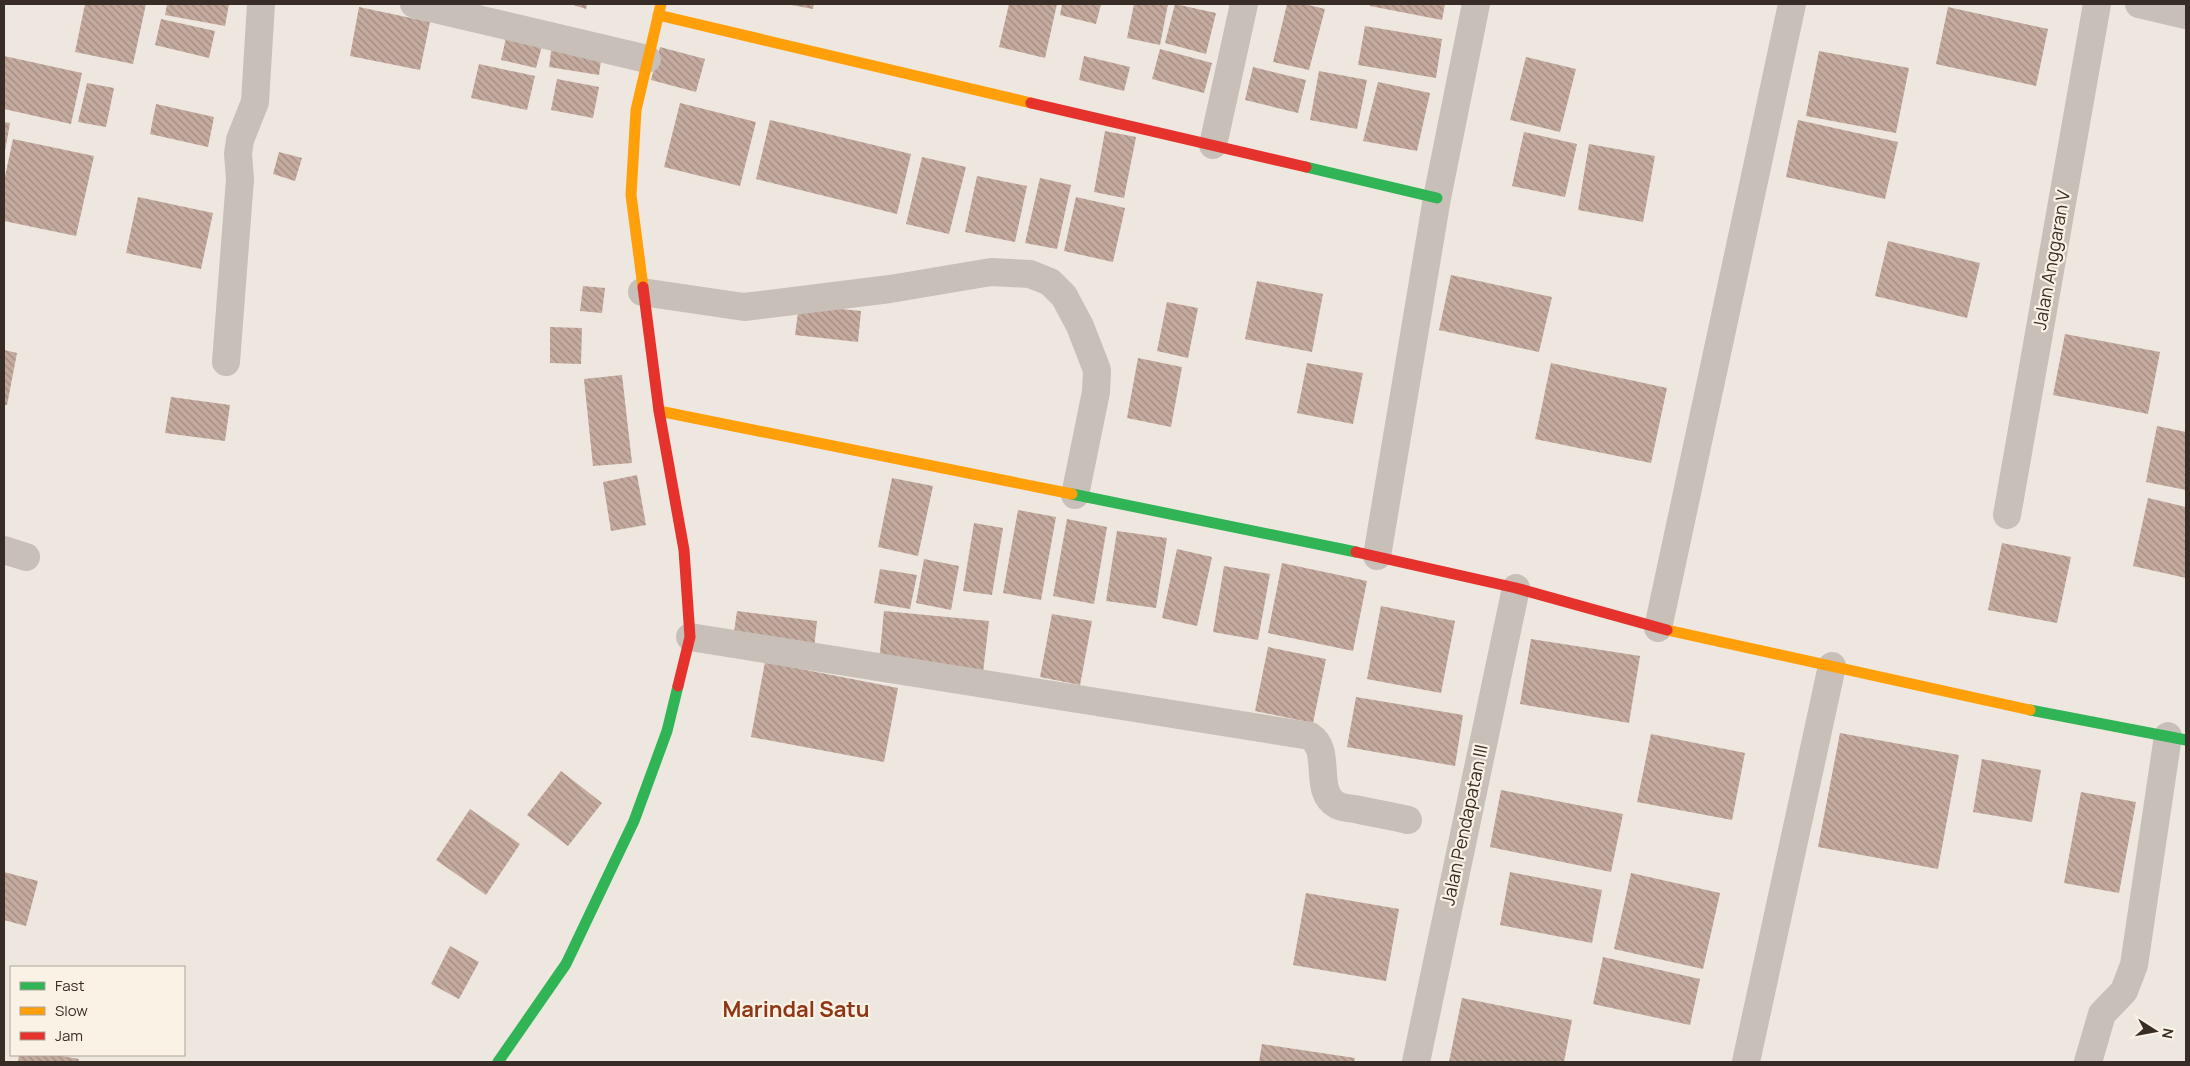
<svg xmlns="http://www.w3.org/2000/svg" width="2190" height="1066" font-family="Manrope,sans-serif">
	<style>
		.building { fill: url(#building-back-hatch) }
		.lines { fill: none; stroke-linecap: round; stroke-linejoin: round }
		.street { stroke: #c7bfb8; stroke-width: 28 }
		.fast { stroke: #30b455; stroke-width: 11 }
		.slow { stroke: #ff9f0a; stroke-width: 11 }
		.jam { stroke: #e5322d; stroke-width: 11 }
		.labels { text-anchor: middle; stroke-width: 4.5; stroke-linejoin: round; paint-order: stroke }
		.street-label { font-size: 18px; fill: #382c26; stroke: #fbf2e6 }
		.district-label { font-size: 22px; font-weight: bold; fill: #8f3617; stroke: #fbf2e6 }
	</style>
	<defs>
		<pattern id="building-back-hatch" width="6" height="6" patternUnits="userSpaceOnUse" patternTransform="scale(1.25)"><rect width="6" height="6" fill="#c4aa9f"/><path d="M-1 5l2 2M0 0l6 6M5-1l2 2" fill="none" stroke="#a08b81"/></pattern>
	</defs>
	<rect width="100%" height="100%" fill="#eee7df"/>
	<path class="building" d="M85,4H146L133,64L75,52Z
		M167,4H229L225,26L165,15Z
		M570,4H587L586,9Z
		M786,4H814L813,9Z
		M1009,4H1057L1045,58L999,47Z
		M1062,4H1101L1096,24L1060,15Z
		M1134,4H1168L1160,45L1127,38Z
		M1175,4L1216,13L1206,54L1165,43Z
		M1287,4H1304L1325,9L1309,70L1273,62Z
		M1370,4H1445L1442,20L1370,6Z
		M359,7L430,22L420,70L350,56Z
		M1948,7L2048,29L2036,86L1936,64Z
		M161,19L215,31L209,58L155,45Z
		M1365,26L1442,39L1436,78L1358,65Z
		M506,38L542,46L536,68L501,60Z
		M552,45L602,53L599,75L549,67Z
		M660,47L705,59L696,92L651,80Z
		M1160,49L1212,63L1204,93L1152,79Z
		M1819,51L1909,68L1896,133L1806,116Z
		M4,56L82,73L71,124L4,109Z
		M1084,56L1130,67L1124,91L1079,80Z
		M1526,57L1576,69L1560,132L1510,120Z
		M479,64L535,76L527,110L471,98Z
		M1253,67L1306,80L1298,113L1245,100Z
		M1319,71L1367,80L1357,129L1310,120Z
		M557,79L599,87L593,118L551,110Z
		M1378,82L1430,93L1417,151L1363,141Z
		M87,83L114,88L106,127L78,122Z
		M680,103L756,122L740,186L664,167Z
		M156,104L214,117L208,147L150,134Z
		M770,120L911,154L897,214L756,179Z
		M1798,120L1898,142L1885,199L1786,177Z
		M4,122L10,123L5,151H4Z
		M1105,131L1136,137L1124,198L1094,192Z
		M1524,132L1577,144L1565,197L1512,186Z
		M13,139L94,156L76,236L4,221V181Z
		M1589,144L1655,156L1643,222L1578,210Z
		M279,152L302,158L295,181L273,174Z
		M922,157L966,167L949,234L906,224Z
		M977,176L1027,186L1015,242L965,232Z
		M1040,178L1071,185L1057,249L1025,243Z
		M138,197L213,213L201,269L126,253Z
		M1076,197L1125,208L1113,262L1064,251Z
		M1888,241L1980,263L1967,318L1875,296Z
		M1451,275L1552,297L1539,352L1439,330Z
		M1257,281L1323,294L1312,352L1245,339Z
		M583,286L605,288L602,313L580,311Z
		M1167,302L1198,308L1188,358L1157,351Z
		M799,305L861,311L858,342L795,335Z
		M550,327L582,328L581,364L550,363Z
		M2065,334L2160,352L2148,414L2053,395Z
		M4,350L17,353L7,405H4Z
		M1138,358L1182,367L1171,427L1127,418Z
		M1307,363L1363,373L1353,424L1297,413Z
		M1551,363L1667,388L1651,463L1535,439Z
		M622,375L632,463L593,466L584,379Z
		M171,397L230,405L225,441L165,433Z
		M2157,426L2186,432V490L2146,482Z
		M637,475L646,525L611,531L603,482Z
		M892,478L933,486L918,556L878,547Z
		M2148,498L2186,507V578L2133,566Z
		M1018,510L1056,517L1041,600L1003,593Z
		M1067,519L1107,527L1094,604L1053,596Z
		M974,523L1003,528L992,595L963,591Z
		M1117,531L1167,538L1156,608L1106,601Z
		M2002,543L2071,557L2057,623L1988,610Z
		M1177,549L1212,557L1197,626L1162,618Z
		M924,559L959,566L951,610L916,603Z
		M1282,563L1367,581L1353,651L1268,633Z
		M1224,566L1270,574L1258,640L1213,632Z
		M880,569L917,575L910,609L874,603Z
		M1381,606L1455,621L1441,693L1367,679Z
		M737,611L817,621L814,649L733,639Z
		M884,611L989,621L983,673L879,662Z
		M1052,614L1092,621L1080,685L1040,677Z
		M1531,639L1640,656L1629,723L1520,704Z
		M1268,647L1326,659L1313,723L1255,711Z
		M765,662L898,688L884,762L751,737Z
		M1356,697L1463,715L1455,766L1347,747Z
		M1840,733L1959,755L1938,869L1818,847Z
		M1651,734L1745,753L1732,820L1637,802Z
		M1982,759L2041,770L2032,822L1973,812Z
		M561,771L602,803L568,846L527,815Z
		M1501,790L1623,814L1611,872L1490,847Z
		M2081,792L2136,802L2119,893L2064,883Z
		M470,809L520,844L486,895L436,860Z
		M4,872L38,881L26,926L4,920Z
		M1510,872L1602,890L1592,943L1500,925Z
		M1631,873L1720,893L1703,969L1614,949Z
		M1306,893L1399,909L1386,981L1293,965Z
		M450,946L479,962L459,999L431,984Z
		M1603,957L1700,979L1690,1025L1593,1004Z
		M1462,998L1572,1020L1564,1062H1449Z
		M1262,1044L1355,1058L1354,1062H1259Z
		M19,1055H56L79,1059L78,1062H18Z"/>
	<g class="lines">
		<path class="street" d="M414,4L647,59
			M2139,4L2186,15
			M1213,145L1244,4
			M642,292L744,307L890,289L991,272L1030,274L1050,282L1064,296L1080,326L1097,370L1096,392L1075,495
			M226,362L240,179L238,154L240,140L255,102L261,4
			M2007,515L2097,4
			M4,550L26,557
			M1377,556L1437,198L1476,4
			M1658,628L1792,4
			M690,637L1310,736C1333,751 1312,791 1337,805C1341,808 1350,808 1355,809C1373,813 1391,816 1408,820
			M1416,1062L1516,588
			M1746,1062L1832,666
			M2088,1062L2102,1014L2124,991L2134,965L2168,736"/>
		<path class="fast" d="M1306,167L1437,198
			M1072,494L1356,552
			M2030,710L2186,740
			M498,1062L566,964L634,821L667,731L678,686"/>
		<path class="slow" d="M658,15L1031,103
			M643,287L631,195L636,110L661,4
			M659,411L1072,494
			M1667,630L2030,710"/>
		<path class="jam" d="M1031,103L1306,167
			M643,287L659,411L684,550L690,637L678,686
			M1356,552L1516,588L1667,630"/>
	</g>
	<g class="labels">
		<g class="street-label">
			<text transform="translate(2052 260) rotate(-80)" y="6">Jalan Anggaran V</text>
			<text transform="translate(1465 825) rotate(-78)" y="6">Jalan Pendapatan III</text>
		</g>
		<g class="district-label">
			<text x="796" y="1017">Marindal Satu</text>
		</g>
	</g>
	<rect width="2190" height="1066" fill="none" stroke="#382c26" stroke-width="10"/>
	<rect x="10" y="966" width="175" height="90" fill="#fbf2e6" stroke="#ada399"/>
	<rect x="20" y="982" width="25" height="8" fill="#30b455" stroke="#ada399"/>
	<text x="55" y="991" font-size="15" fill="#382c26">Fast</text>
	<rect x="20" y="1007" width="25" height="8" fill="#ff9f0a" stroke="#ada399"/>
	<text x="55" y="1016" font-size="15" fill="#382c26">Slow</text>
	<rect x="20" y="1032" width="25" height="8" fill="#e5322d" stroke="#ada399"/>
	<text x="55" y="1041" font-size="15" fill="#382c26">Jam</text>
	<g transform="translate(2155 1031) rotate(101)" stroke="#fbf2e6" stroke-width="4" paint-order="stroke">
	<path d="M0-4L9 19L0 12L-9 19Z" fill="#382c26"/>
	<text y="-8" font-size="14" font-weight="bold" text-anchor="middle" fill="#382c26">N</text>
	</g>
</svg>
